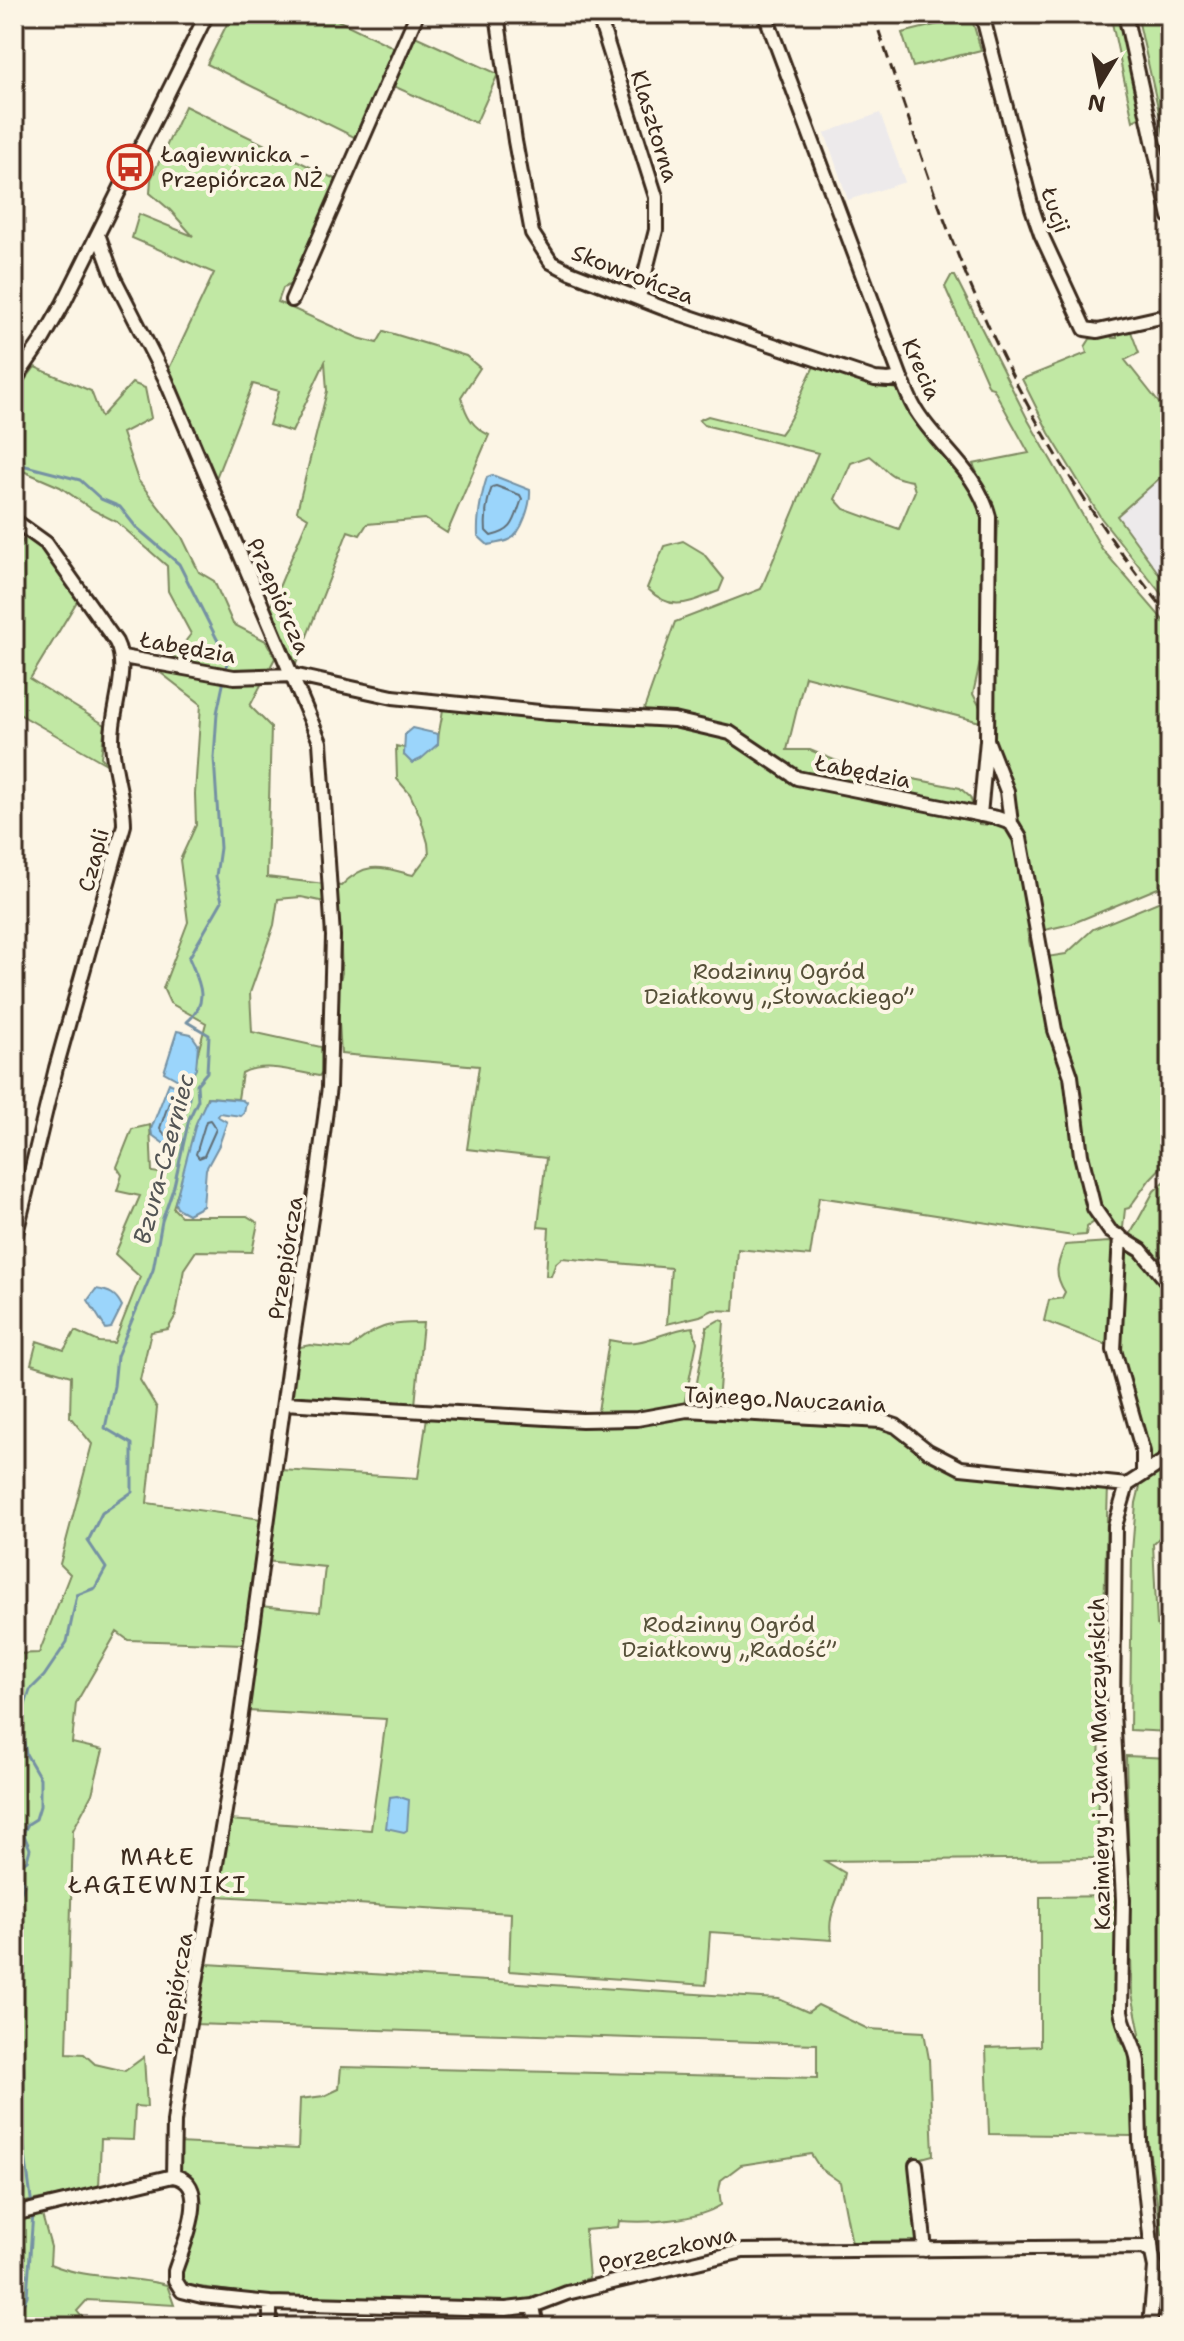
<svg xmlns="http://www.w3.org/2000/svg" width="1184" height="2341" font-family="'Shantell Sans',sans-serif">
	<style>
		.built { fill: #edeaeb }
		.green { fill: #c1e8a4; stroke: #7e8961; stroke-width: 2; fill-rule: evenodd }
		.water { fill: #9bd5fb; stroke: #7591a3; stroke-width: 2 }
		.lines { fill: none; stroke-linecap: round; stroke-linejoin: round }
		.shore { stroke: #616e76; stroke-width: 2 }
		.stream { stroke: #7591a3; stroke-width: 3 }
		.minor-casing { stroke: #3b2a1e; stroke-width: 18 }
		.minor { stroke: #fcf5e5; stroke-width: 12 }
		.rail { stroke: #3b2a1e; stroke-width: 3; stroke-dasharray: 12 6; stroke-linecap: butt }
		.labels { text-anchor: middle; stroke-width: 8; stroke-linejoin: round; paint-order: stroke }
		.street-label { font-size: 22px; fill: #3b2a1e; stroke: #fcf5e5 }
		.poi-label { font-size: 22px; fill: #3b2a1e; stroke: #fcf5e5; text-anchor: start }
		.park-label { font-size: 22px; fill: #565039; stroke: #fcf5e5 }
		.water-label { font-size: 24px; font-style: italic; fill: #535555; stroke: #fcf5e5 }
		.neighbourhood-label { font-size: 24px; letter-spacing: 2px; fill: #3b2a1e; stroke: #fcf5e5 }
	</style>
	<rect width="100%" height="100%" fill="#fcf5e5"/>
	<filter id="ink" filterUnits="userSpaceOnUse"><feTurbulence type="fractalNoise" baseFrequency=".0125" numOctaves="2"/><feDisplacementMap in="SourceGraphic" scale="16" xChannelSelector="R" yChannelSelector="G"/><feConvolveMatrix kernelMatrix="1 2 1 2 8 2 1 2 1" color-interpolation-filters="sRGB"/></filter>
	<g filter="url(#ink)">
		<path class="built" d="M880,113L905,182L848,200L825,133Z
			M1170,469V589L1117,516Z"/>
		<path class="green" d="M232,14H325L395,48L356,138L207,64Z
			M1105,14L1119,15L1141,112L1139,118L1133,121L1111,18L1104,19Z
			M1137,14H1156L1170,19V161Z
			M971,16L981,50L913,67L902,33Z
			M415,36L498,74L476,123L391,85Z
			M185,106L337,180L293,283L283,288L278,302L358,338L377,343L384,331L466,356L480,368L461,397C466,415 472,427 489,435L447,533L425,519L367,524L360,535L348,531L296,664L269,611L308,518L297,511L327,391L325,362L292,432L269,425L279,391L253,384L214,483L167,373L214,273L132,238L139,214L193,236L170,210L150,193L151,179Z
			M951,276H955L1028,420L1102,549L1170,628V883L1071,924L1045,930H1027L1030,946L1047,957L1066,954L1093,929L1170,897V1158L1150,1179L1129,1208L1125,1209L1123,1228L1116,1232L1097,1220L1087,1227L1086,1235L1073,1236L819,1197L810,1256L738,1249L734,1311L713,1310L700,1316L667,1324L671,1268L562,1258L556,1263L551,1276H546L549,1228L538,1227L546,1158L467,1149L479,1066L341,1054L337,991L342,973L340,927L335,904L301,897L278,899L274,925L250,993L252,1032L321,1047L322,1072L319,1076C295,1072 265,1061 242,1073L238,1099L207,1097L173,1208L181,1216H247L258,1223L252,1252L196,1251L184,1269L176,1315L168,1329L151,1332L140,1380L157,1408L147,1503L262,1519L243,1644L128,1640L117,1632L76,1703L72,1743L103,1750L92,1794L73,1830L67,2053L84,2054L95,2064L125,2071L144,2057L147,2107L135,2106L133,2140L101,2139L99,2188L14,2204V1654L39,1653L70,1574L60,1564L92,1444L70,1417L71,1376L31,1364L37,1341L64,1350L75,1331L99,1342L114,1343L140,1277L115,1254L140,1196L117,1191L122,1175L117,1167L132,1129L150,1125L152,1172L165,1174L206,1023L170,1003L163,988L188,922L180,860L196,825L195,794L201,704L161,673L191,634L168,591L167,566L117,522L93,510L60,487L16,468L14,470V395L35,367L91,391L101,417L132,383L145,388L151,418L122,433L138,480L182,537L199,572L214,581L233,624L266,641L275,658L250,706L271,727L267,877L341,886C366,860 381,867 413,875L429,854L428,843L420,816L410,794L397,779L396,746L405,748L404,755L438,744C438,731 442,721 443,708L555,720L679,725L739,743L753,741C726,719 677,714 643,712L675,622L761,589L818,453L704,425L699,420L708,416L780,434C797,413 802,386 816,363L881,387L901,389L911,416L978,500L982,517L983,591L980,662L973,694L981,709L984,723L805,676L787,750H810L851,767L960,788L970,797L979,824L1004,826L1015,816L990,741L998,521L973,464L1029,453L993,388L989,387L945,287ZM870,456C889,470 884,476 912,481L915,491L899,529L844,509L835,499L851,463Z
			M1130,329L1139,353L1125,360L1170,417V469L1117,516L1170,589V605L1101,518L1049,433L1022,379L1087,353L1085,347L1090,339L1110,334L1112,338H1117V332Z
			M25,537L39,546L79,598L30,679L105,725L101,757L108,765L14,711V556Z
			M683,541L703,553L724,579L719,591C689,602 673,614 647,588L664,546Z
			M1170,1177V1250L1150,1264L1170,1290V1484L1163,1534L1153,1544L1157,1625L1170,1641V1732L1130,1730L1132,1552L1136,1503L1149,1450L1120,1350L1044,1321L1049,1300L1062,1298L1065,1292C1053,1273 1057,1265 1065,1245L1109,1242L1124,1246L1154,1191Z
			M719,1320L724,1321L718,1404H693L707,1327Z
			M423,1323L415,1405L291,1396L295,1348L310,1345L350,1349C376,1325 389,1323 423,1323Z
			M693,1327L697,1342L684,1405L635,1415L597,1418L609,1340C645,1349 659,1331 693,1327Z
			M694,1415L879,1425L961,1473L1108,1486L1096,1858L825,1861L845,1873C841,1897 825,1915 832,1940L710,1932L706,1985L509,1971L511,1913L217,1896L229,1820L371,1830L386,1719L248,1711L261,1606L320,1612L325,1567L265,1561L281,1470L418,1478L427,1417L587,1426L637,1424Z
			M1126,1756L1170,1758V2235H1162L1146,2129L1142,2049L1132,2035L1140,2034L1132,1994Z
			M1116,1896L1114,1992L1120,2039L1129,2051L1132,2136L989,2134L986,2048L1040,2046V1897Z
			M207,1964L779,1999L808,2012L818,2005L868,2029L924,2032L929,2059L933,2155L910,2161L922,2244H852L840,2182L820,2168L811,2154L741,2165L721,2180L719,2190L721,2205C696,2221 649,2223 619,2221L618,2227L585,2230L589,2278L530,2299L505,2302L288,2299L185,2285L180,2279L200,2196L191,2175L181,2172L178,2168V2143L298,2149L300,2099L324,2096L339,2089L341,2067L817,2078V2044L193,2024Z
			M26,2215L27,2218L42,2215L51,2247L50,2264C88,2280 128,2275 167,2285L174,2305L87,2300L77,2311C89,2329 108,2320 126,2327H14V2220Z"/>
		<path class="water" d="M492,475L530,490C531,504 522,534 509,540C503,543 494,543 488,545L478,536C477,515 481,496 487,477Z
			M412,728L438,734V744L421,759L412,763L404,755L405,734Z
			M177,1031L191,1034L198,1044L196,1069L187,1085L164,1072Z
			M169,1083L190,1093L189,1102L174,1146L170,1148L152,1135L151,1129Z
			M208,1097L242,1100L246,1103L244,1113L241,1116L219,1113L217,1116L227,1122L219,1145L206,1169L203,1206L188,1214L177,1208L175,1203L196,1123Z
			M96,1289C110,1291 116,1294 122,1306L111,1328L106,1329L88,1300Z
			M397,1796L409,1800L407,1830L404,1832L386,1828L390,1797Z"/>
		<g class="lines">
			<path class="shore" d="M496,486L520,495L522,499C514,520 515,531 491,536L486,531C485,517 487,500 492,487Z
				M175,1095L181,1101L170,1133L165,1135L160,1128L171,1097Z
				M210,1120L216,1129L204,1156L199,1158L196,1154L206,1121Z"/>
			<path class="stream" d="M14,463L80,480L101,499L120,507L136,527L179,564L227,659L226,673
				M14,1909L24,1885L19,1866L27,1860L30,1849L23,1833L28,1824L36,1819L40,1806V1778L26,1754L20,1720L30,1690L44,1676L67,1642L77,1595L95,1588L106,1568L88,1541L102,1513L132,1492V1444L105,1428L114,1386L117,1356L153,1270L162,1221L174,1186L189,1119L198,1100L197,1084L207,1072L209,1035L187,1022C211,1001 199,982 189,958L222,901L216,876L220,848L214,758L217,713L224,680
				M14,2015L23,2068L24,2147L32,2206
				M14,2324L27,2296L33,2213"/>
			<g class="minor-casing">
				<path id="minor" d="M497,14L515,141L532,233L551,262L570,272L663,308L875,379L889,380L901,378
					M598,14L656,197V230L639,297
					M765,14L901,378C906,389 910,402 917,412C940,448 978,473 989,517L987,740
					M982,14L1032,208L1041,234L1085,329L1098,331L1170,315
					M1125,14L1170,217
					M98,234L114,278L165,378L320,742L333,936L329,1087L318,1172L289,1364L240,1722L182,2065L174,2122L173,2176
					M292,300L417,14
					M14,381L43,339L63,304L207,14
					M14,520L46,543L116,642C130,670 112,708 112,739C112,768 124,795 124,825L56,1068L14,1242
					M123,657L234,677L293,675L393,697L549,713L674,720L730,733L797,778L997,818L1011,823L1020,838L1055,1030L1071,1076L1081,1155L1094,1208L1110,1231L1141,1250L1170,1285
					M980,815L987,740L1007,791L1011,823
					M1120,1236L1114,1350L1143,1452V1473
					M284,1403L582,1420L637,1419L687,1410L881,1421L896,1426L928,1451L961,1468L1127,1485
					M916,2165L925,2250
					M173,2176C213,2182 183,2246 175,2271V2280L182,2291L202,2296L270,2303L506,2309L533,2306L567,2293L743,2251L1144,2247L1152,2253L1155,2267L1150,2327
					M14,2214L173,2176
					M1152,2253L1140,2142L1138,2062C1136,2044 1124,2031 1121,2011L1123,1900L1113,1711L1115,1526L1127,1485L1170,1457
					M533,2306L537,2327
					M270,2327V2303"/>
			</g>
			<use href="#minor" class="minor"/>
			<path class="rail" d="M873,14C909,118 941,223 987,323C1034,428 1098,527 1170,617"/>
		</g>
	</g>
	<defs>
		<g id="bus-ring" transform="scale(2.3)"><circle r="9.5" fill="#fcf5e5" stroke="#c8321e" stroke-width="1.5"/><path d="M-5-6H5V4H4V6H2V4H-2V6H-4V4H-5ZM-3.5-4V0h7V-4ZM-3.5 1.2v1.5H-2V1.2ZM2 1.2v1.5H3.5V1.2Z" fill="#c8321e"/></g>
	</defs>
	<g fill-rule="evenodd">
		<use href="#bus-ring" x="130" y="167"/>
	</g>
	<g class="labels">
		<g class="street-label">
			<text transform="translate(655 126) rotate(73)" y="8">Klasztorna</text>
			<text transform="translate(1056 210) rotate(71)" y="8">Łucji</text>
			<text transform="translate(633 274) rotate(21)" y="8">Skowrończa</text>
			<text transform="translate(922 369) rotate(66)" y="8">Krecia</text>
			<text transform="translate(279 596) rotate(66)" y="8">Przepiórcza</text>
			<text transform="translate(188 647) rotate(10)" y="8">Łabędzia</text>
			<text transform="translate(863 771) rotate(11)" y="8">Łabędzia</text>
			<text transform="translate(93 860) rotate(-75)" y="8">Czapli</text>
			<text transform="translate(285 1258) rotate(-81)" y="8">Przepiórcza</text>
			<text transform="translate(785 1399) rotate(3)" y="8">Tajnego Nauczania</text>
			<text transform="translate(1099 1764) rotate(-91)" y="8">Kazimiery i Jana Marczyńskich</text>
			<text transform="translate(174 1994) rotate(-80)" y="8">Przepiórcza</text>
			<text transform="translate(667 2249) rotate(-13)" y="8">Porzeczkowa</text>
		</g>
		<g class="poi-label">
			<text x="161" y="162">Łagiewnicka -<tspan x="161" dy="25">Przepiórcza NŻ</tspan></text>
		</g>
		<g class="park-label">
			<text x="779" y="979">Rodzinny Ogród<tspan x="779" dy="25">Działkowy „Słowackiego”</tspan></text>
			<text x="729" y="1632">Rodzinny Ogród<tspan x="729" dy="25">Działkowy „Radość”</tspan></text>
		</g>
		<g class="water-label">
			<text transform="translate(164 1159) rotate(-75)" y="8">Bzura-Czerniec</text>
		</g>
		<g class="neighbourhood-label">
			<text x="158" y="1865">MAŁE<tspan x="158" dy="28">ŁAGIEWNIKI</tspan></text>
		</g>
	</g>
	<rect width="1184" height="2341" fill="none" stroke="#fcf5e5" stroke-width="48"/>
	<rect x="24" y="24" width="1136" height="2293" fill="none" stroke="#3b2a1e" stroke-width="3" filter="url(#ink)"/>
	<g transform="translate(1100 84) rotate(190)" stroke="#fcf5e5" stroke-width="6" paint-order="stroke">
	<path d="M0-6L14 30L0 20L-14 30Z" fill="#3b2a1e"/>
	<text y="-12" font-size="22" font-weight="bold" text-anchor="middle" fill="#3b2a1e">N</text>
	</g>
</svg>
